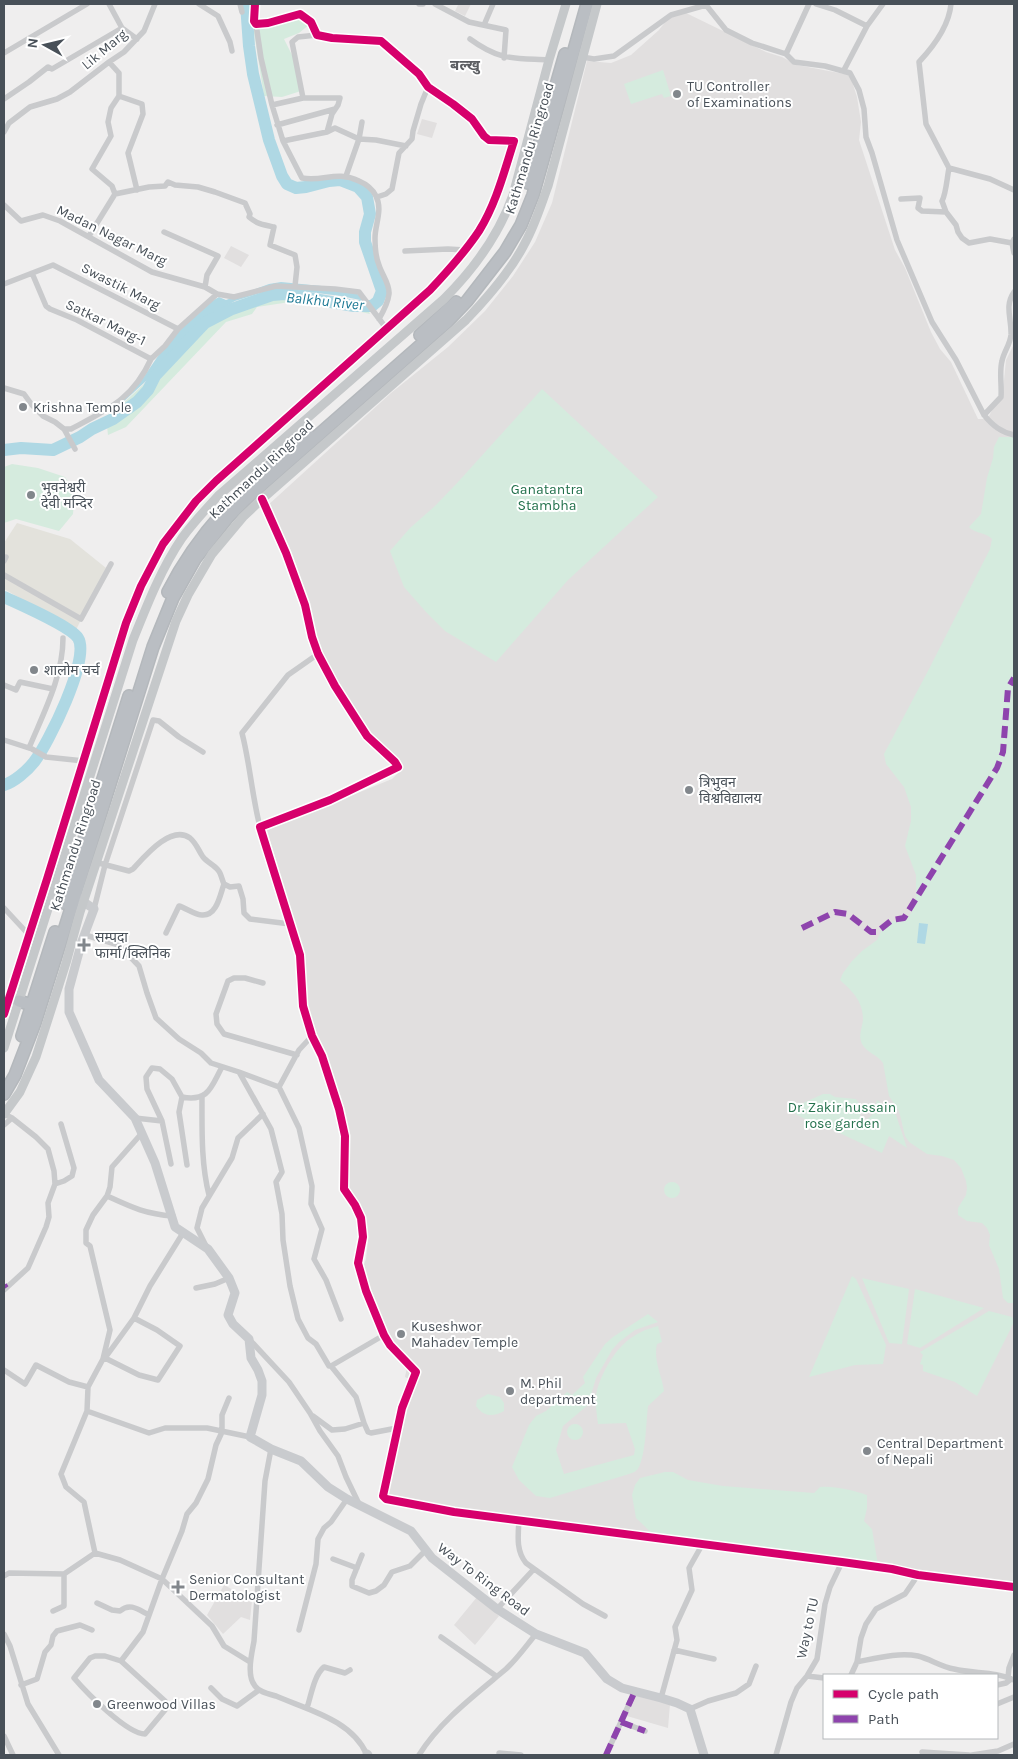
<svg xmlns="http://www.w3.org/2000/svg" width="1018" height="1759" font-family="Karla,'Noto Sans Devanagari',sans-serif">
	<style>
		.commercial { fill: #e3e2dc }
		.education { fill: #e1dfdf }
		.green { fill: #d5ebde }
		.water { fill: #afd8e4 }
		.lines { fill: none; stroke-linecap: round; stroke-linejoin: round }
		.river { stroke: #afd8e4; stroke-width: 12 }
		.highway-casing { stroke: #b4b8bc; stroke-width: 14 }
		.street { stroke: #c9cacc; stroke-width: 5.5 }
		.secondary { stroke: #c9cbce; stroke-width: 9 }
		.primary { stroke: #c5c8ca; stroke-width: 9 }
		.highway { stroke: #babec3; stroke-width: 11 }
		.quiet { stroke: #8e44ad; stroke-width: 6; stroke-dasharray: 12 6; stroke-linecap: butt }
		.cycleway-casing { stroke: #fff; stroke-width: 11 }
		.cycleway { stroke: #d6006c; stroke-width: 8 }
		.poi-dot { fill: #82878c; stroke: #fff; stroke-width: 2 }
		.labels { text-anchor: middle; stroke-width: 4; stroke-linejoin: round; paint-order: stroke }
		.street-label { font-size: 14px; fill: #485058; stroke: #fff }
		.poi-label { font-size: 14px; fill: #485058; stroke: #fff; text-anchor: start }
		.park-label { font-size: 14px; fill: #22704b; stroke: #fff }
		.neighbourhood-label { font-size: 15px; font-weight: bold; fill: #5b5d61; stroke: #fff }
		.water-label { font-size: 15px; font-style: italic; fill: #1d7995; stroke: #fff }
	</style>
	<rect width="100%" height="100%" fill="#efeeee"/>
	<path class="commercial" d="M17,523L70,539L106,568L76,630L4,589V543Z"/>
	<path class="education" d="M457,4H471L465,16L455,11L458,5Z
		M684,12L766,52L782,57L797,65L850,75L857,97L861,122L859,140L895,250L905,268L931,332L940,349L951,362L978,419H985L989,416L1003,390L1006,360L1014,344V1586L950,1578L829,1558L696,1540L623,1533L417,1503L381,1495V1479L394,1424L411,1380L405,1377L408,1362L394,1347L368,1292L363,1267L366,1259L368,1241L365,1222L346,1187L341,1110L335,1086L309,1017L305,994L304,956L267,830L392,779L398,773V766L370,736L322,655L306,596L267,506L391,393L448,347L485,311L513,276L535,242L552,203L587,61L611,63L631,55L659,30L666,21L676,13Z
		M422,119L437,123L432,138L417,134Z
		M231,246L249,255L241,267L224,258Z
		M224,1585L252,1600L250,1620L241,1617L223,1634L207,1615Z
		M477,1597L499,1616L475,1645L454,1625Z
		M637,1694L670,1704L668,1728L627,1716Z"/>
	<path class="green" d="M294,19H303L310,24L299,33L284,39L295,61L301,91L282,97L264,96L253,26L274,24Z
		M663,70L671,96L664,98L662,94L631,104L624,84Z
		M276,291L340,299L365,304L370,314L344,308L290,302L257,307L252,314L226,322L126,427L108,435L107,426L108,417L144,384L207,320L243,300Z
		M542,389L658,497L568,580L496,662L445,631L426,612L404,587L390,551L410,528L435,506L458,482Z
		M999,437H1014V1303H1008L1003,1298L999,1269L989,1245L990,1235L987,1228L982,1223L967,1221L958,1215V1208L966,1195L967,1188L966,1181L961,1168L954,1160L942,1156L927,1154L909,1142L905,1136L899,1111L889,1096L883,1063C878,1055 867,1053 862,1044C858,1036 862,1028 863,1020C863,1001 853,992 840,980L843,973L852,961L862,951L877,940L883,927L892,922L907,918L911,913L916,899V875L905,846L911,821V807L904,787L886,764L884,754L929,669L990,549L992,539C986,532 975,534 969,527L981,514L987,478L993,458L994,447Z
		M12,464L38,468L65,477L75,492L73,514L59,531L16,519L4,523V467Z
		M823,1094H830L835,1097L856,1099L860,1105V1115L865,1121L872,1115L877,1100L896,1115L907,1148L889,1136L882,1153L831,1129L813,1123L795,1114L803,1103Z
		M664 1190a8 8 0 1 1 16 0a8 8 0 1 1-16 0Z
		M852,1276L856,1279L886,1345L883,1364L855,1365L809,1377Z
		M862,1278L909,1289L902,1344L889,1343Z
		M915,1289L984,1308L920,1348L907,1344Z
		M989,1311L1012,1317L1014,1322L977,1396L955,1382L923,1371V1365L920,1364L923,1355L920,1352Z
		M648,1314L658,1322L635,1330L619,1342L612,1350L596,1378L588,1405L563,1426L556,1450L564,1474L634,1455L635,1449L626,1423L598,1424C597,1415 595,1405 596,1396C597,1387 601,1378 605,1370C618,1346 631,1333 658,1326L662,1342L657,1344C653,1360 662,1376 664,1391L648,1406C646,1423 646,1452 639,1467C637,1471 633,1473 629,1474L550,1498L536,1496L519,1480L512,1467L529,1425L536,1416L546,1411L567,1392L572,1395L585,1383L583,1377L605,1344L613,1337Z
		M488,1394L500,1397L504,1403V1411C493,1417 484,1417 476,1406L477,1400Z
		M567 1432a8 8 0 1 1 16 0a8 8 0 1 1-16 0Z
		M665,1472H673L688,1480L723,1486L814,1493L820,1487C836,1486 851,1490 867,1495V1508L864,1521L872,1529L878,1565L696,1540L656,1537L636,1518L632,1495L635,1485L640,1478Z"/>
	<path class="water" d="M281,282L352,289L365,301L341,296L277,288L235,301L208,317L145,382L109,415L141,381L160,353L184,325L212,301L219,297L226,300L269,284Z
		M919,923L928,924L925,944L917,943Z"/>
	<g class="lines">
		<path class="river" d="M4,450L21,448L53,450L80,437L92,429L113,419L137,402L148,390L155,376L205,323L232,309L272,295L285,294L354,306H372L378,301L382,291L365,242V232L370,214L367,197L358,187L340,180L329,181L306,187L296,188L287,184L282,176L269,140L253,74L249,46L246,4
			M4,597C19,604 70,626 78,638C91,658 48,744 34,762C27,771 14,782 4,785"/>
		<g class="highway-casing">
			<path id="highway" d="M528,183L565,54
				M420,335L456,302
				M168,592C203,523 250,483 308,434
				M64,903L129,696
				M19,1001L38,1007
				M22,1036L55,932
				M4,1094L15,1075L35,1023L153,647L173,598L195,559L228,517L249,496L447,322L467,301L505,252L521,225L533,195L587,4"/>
		</g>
		<path class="street" d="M109,4L122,28L137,39
			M199,4L218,16L230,42L232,51
			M240,4L242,12
			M419,4H423
			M435,4L469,22L506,30L504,58
			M809,4L786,54L794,62L825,66L850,73L859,90L864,109L866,137L872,153L897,240L932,322L956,360L984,415L1001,397C1002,385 999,372 1002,361C1004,351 1010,345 1011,335C1012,320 1004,306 1014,292
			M816,4L835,10L867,26L883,4
			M951,4C949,26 934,46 919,62L926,124L949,168L990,179L1014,190
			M256,24L261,58L272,105
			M484,25L493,4
			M317,35L298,37L292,42L303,98L272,105L283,141L327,132L335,128L359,139L362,122
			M470,39C500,61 514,58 549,60
			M4,53L87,4
			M582,57L594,59L614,56L671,15L706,5L726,30L752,43L786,54
			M109,62L119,73V96L111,108L108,122L111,136L92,169L112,186L115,194
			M844,70L867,26
			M119,96L142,104L143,114L128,153L137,190
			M303,98H340L338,105L332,114L327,132
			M4,99L29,82L48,67L52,69L122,28
			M277,125L335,109
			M4,132L9,123L30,107L57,99L70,92L109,62L124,52L144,31L155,4
			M283,141L302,178C324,182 336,170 359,181C366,184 373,190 376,196C383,210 375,224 375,238C375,247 376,258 379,265C382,275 390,284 389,294C388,303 383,312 379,319
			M949,168C947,178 946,194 942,201L946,212L956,225L958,232L962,238L969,243L990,239L1012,243
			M346,176L359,139L376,140L406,146
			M377,197L386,194L392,189L399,153L412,139L413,131L421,104L428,87
			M901,199L920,198L918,208L922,211L946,212
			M4,205L21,221L43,215L60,221L152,272L205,287L217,294L234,297L276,286L335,289L359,292L386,328
			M164,232L218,256L207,275L205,287
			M89,236L115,194L149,187L165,186L168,182L175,185L198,187L215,192L245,203L250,214L249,217C257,224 264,225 274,227L270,245L295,255L297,267L295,286
			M1014,239L1012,243L1014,253
			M405,251L448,249L465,250
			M32,273L46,306L50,309L77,320L151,359L165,346L178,329
			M4,284L53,265L178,329L217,294
			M4,388L24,394L32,405L43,416L55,422L64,429L75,449
			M984,415C993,426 1001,432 1014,435
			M64,429H71C109,409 133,399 151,359
			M262,499L286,553L305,605L312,637L318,654L335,686L367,736L395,762L398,767L330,800L260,827L300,955L303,1006L312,1036L322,1056L339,1109L345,1136L344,1189L355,1205L361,1218L363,1237L358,1263L366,1291L384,1335L390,1345L416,1372L402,1408L383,1496L386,1499L454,1512L842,1562L892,1569L918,1575L1014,1587
			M4,561L6,557
			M4,575L81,619L111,564
			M4,685L16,690L20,682L53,689
			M4,740L32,749L46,757L84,761
			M29,748C43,714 63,677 63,638
			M260,827C252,796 250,764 242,733L288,675L318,654
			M95,862L129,871L133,869C144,857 171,824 190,838C197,844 198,850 203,857C207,862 214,865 218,870C221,873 222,880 224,884L230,887L239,886L243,899L244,913L250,919L290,924
			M4,908L29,935
			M94,909L105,865L153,720L159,721L179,737L203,752
			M166,933L179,906C186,908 195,915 202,915C217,916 220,895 224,884
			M85,935L119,945L139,966L147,993L156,1018L179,1039L201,1053L211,1063L239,1072
			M263,983L245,978H234L228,981L216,1014L217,1024L224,1034L297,1055
			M4,1014L47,879L126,623L141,586L163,544L196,501L216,481L430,290C447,272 465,252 479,231C496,204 504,172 514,141L489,140L484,136L472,119L453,104L428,87L419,74L381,41L332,38L317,35L311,22L300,14L268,23L256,24L254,21L255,4
			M312,1036L299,1050L279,1087L239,1072L271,1129L282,1172L276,1182L282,1214L283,1240L290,1286L298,1319L308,1338L316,1344L329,1366H331
			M279,1087L299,1128L312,1186L311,1204L322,1229L314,1259L326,1280L341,1319
			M202,1096C202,1129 201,1164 209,1195
			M182,1097C209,1102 211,1087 222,1067
			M135,1118L162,1121
			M4,1125L12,1118
			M171,1164L162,1121L147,1089L146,1077L152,1068L160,1069L172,1079L182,1097L179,1112L187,1165
			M55,1184L64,1181L72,1176L74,1168L61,1124
			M107,1196C131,1207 145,1214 173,1216
			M206,1246L197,1228L202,1208L232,1158L238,1138L263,1114
			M196,1288L215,1284L229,1278
			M4,1290L28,1268L46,1227L49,1217L48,1203L55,1184L54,1171L48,1149L36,1137L12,1118L4,1114
			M134,1318L150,1286L183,1233
			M249,1339L289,1382L310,1413L320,1431L338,1456L346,1477L359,1504
			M105,1358L139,1375L158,1380L180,1346L157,1330L134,1318L105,1358
			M4,1370L25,1384L36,1365L69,1382L88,1387L87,1411L149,1433L165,1428H207L250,1437
			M88,1387L103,1359L110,1330L90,1246L86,1243V1230L93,1215L107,1196L110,1187L112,1167L142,1133
			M87,1411L61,1474L66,1487L84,1502L95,1553
			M313,1416L332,1430L345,1429L364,1423L368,1432L371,1433L397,1428
			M364,1423L356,1397L331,1366L384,1335
			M271,1449L265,1481L254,1641C252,1653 246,1675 255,1686C259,1692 269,1694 276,1696C308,1710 352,1720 367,1755
			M519,1520C518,1536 516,1551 526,1563L583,1604L605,1616
			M362,1555L352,1580V1586L369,1593L376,1591L384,1585L392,1572L410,1566L425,1551
			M333,1559L357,1568
			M4,1576L9,1573L64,1574L95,1553L120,1560L162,1579L212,1626L224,1646L250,1662
			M97,1603L112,1610L120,1611C130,1602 139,1610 149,1615
			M497,1609L534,1569
			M53,1611L64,1606V1574
			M299,1630L316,1564L318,1539L324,1528L331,1522L347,1499
			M4,1634L10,1646L28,1704L59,1755
			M441,1637L496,1676
			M674,1650L714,1659
			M95,1656H105L121,1661L165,1701L167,1705L165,1710L145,1734C127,1734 86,1692 74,1678L90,1658Z
			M121,1661L143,1632L162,1579L182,1531L187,1514L196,1503L208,1479L216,1445L222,1432V1415L229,1398
			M857,1662L861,1638L866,1624L876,1609L905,1594L918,1575
			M851,1675L857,1662C877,1658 899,1652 918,1656C930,1659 942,1667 954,1669C974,1674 995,1671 1014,1680
			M807,1676L824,1678
			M1008,1677L1009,1668L1014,1655
			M21,1685L37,1679L45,1652L51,1645L53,1636L57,1631L80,1625L92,1630
			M997,1685L1006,1683L1011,1679
			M211,1688L222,1699L237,1706L259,1690
			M661,1698L677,1640L675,1627L692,1590L689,1568L702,1545
			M997,1704L1014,1697
			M307,1708C311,1696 314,1675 324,1667L345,1673L350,1670
			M690,1709L708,1701L736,1693L749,1684L756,1666
			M621,1722L645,1731
			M4,1736L13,1755
			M922,1752L969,1755
			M499,1753L521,1755
			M419,1755C440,1721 475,1695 506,1669C517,1659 526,1646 536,1634
			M606,1755L635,1691
			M776,1755L791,1702L797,1688L807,1676L817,1659L825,1604L830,1587L842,1562
			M972,1755L998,1751L1014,1744"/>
		<path class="secondary" d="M78,898L94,909L82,941L69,989V1012L99,1080L135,1118L155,1163L175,1227L208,1249L229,1278L235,1293L228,1315L233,1324L249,1339L251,1358L258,1370L262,1381V1395L250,1437L271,1449L301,1461L328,1487L347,1499L411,1531L432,1558L497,1609L536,1634L585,1653L607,1679L622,1688L661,1698L677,1703L690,1709L704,1755
			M367,1754L368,1755"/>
		<path class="primary" d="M4,1048L133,640C147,605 161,569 182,538C193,523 205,510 218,496L444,299C474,269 499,235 513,195L549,60L566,4
			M4,1114L20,1092L36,1057L66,963L80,912L176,621L188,595L212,554L243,517L262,499L466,320C488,297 511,271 525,243C535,225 541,205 548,186L597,4"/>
		<use href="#highway" class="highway"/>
		<path class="quiet" d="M802,928L835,912L848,914L871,932H877L892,920L904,918L997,768L1003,752L1008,688L1014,678
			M4,1285L6,1288
			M621,1722L645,1731
			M606,1755L635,1691"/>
		<g class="cycleway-casing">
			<path id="cycleway" d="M262,499L286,553L305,605L312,637L318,654L335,686L367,736L395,762L398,767L330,800L260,827L300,955L303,1006L312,1036L322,1056L339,1109L345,1136L344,1189L355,1205L361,1218L363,1237L358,1263L366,1291L384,1335L390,1345L416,1372L402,1408L383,1496L386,1499L454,1512L842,1562L892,1569L918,1575L1014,1587
				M4,1014L47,879L126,623L141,586L163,544L196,501L216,481L430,290C447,272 465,252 479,231C496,204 504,172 514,141L489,140L484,136L472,119L453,104L428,87L419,74L381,41L332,38L317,35L311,22L300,14L268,23L256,24L254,21L255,4"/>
		</g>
		<use href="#cycleway" class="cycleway"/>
	</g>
	<g class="poi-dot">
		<circle cx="677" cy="94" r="5"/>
		<circle cx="23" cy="407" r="5"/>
		<circle cx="31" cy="495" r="5"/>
		<circle cx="34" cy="670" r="5"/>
		<circle cx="689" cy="790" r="5"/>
		<path d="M81.5 937.5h5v5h5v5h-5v5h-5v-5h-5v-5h5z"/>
		<circle cx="401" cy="1334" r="5"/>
		<circle cx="510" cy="1391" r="5"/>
		<circle cx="867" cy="1451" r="5"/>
		<path d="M175.5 1579.5h5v5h5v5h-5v5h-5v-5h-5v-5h5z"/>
		<circle cx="97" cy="1704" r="5"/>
	</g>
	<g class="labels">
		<g class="street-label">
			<text transform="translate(104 49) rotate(-40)" y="5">Lik Marg</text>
			<text transform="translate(529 148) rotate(-73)" y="5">Kathmandu Ringroad</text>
			<text transform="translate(112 235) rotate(26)" y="5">Madan Nagar Marg</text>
			<text transform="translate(121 286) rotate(27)" y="5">Swastik Marg</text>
			<text transform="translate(106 322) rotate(26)" y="5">Satkar Marg-1</text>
			<text transform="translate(261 469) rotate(-43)" y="5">Kathmandu Ringroad</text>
			<text transform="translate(75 845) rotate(-72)" y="5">Kathmandu Ringroad</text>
			<text transform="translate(484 1579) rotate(37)" y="5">Way To Ring Road</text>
			<text transform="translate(807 1628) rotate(-78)" y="5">Way to TU</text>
		</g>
		<g class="poi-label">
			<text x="687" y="91">TU Controller<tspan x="687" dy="16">of Examinations</tspan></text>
			<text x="33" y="412">Krishna Temple</text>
			<text x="41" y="492">भुवनेश्वरी<tspan x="41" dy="16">देवी मन्दिर</tspan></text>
			<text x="44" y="675">शालोम चर्च</text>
			<text x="699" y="787">त्रिभुवन<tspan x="699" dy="16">विश्वविद्यालय</tspan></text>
			<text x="95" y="942">सम्पदा<tspan x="95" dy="16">फार्मा/क्लिनिक</tspan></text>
			<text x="411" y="1331">Kuseshwor<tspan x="411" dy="16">Mahadev Temple</tspan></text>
			<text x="520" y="1388">M. Phil<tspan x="520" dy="16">department</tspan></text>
			<text x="877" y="1448">Central Department<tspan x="877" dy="16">of Nepali</tspan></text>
			<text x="189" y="1584">Senior Consultant<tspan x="189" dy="16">Dermatologist</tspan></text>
			<text x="107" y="1709">Greenwood Villas</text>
		</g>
		<g class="park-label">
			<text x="547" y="494">Ganatantra<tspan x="547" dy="16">Stambha</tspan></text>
			<text x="842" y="1112">Dr. Zakir hussain<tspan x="842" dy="16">rose garden</tspan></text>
		</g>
		<g class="neighbourhood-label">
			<text x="465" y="70">बल्खु</text>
		</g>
		<g class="water-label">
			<text transform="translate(325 301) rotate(6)" y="5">Balkhu River</text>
		</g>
	</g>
	<rect width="1018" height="1759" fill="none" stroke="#485058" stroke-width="10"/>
	<rect x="823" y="1674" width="175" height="65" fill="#ffffff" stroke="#b6b9bc"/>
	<rect x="833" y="1690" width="25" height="8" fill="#d6006c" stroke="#b6b9bc"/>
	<text x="868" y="1699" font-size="15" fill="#485058">Cycle path</text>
	<rect x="833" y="1715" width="25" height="8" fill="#8e44ad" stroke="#b6b9bc"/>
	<text x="868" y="1724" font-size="15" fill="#485058">Path</text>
	<g transform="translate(45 45) rotate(278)" stroke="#ffffff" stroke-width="4" paint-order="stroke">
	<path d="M0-4L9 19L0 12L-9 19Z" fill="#485058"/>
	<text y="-8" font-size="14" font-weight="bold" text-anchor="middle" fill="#485058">N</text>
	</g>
</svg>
